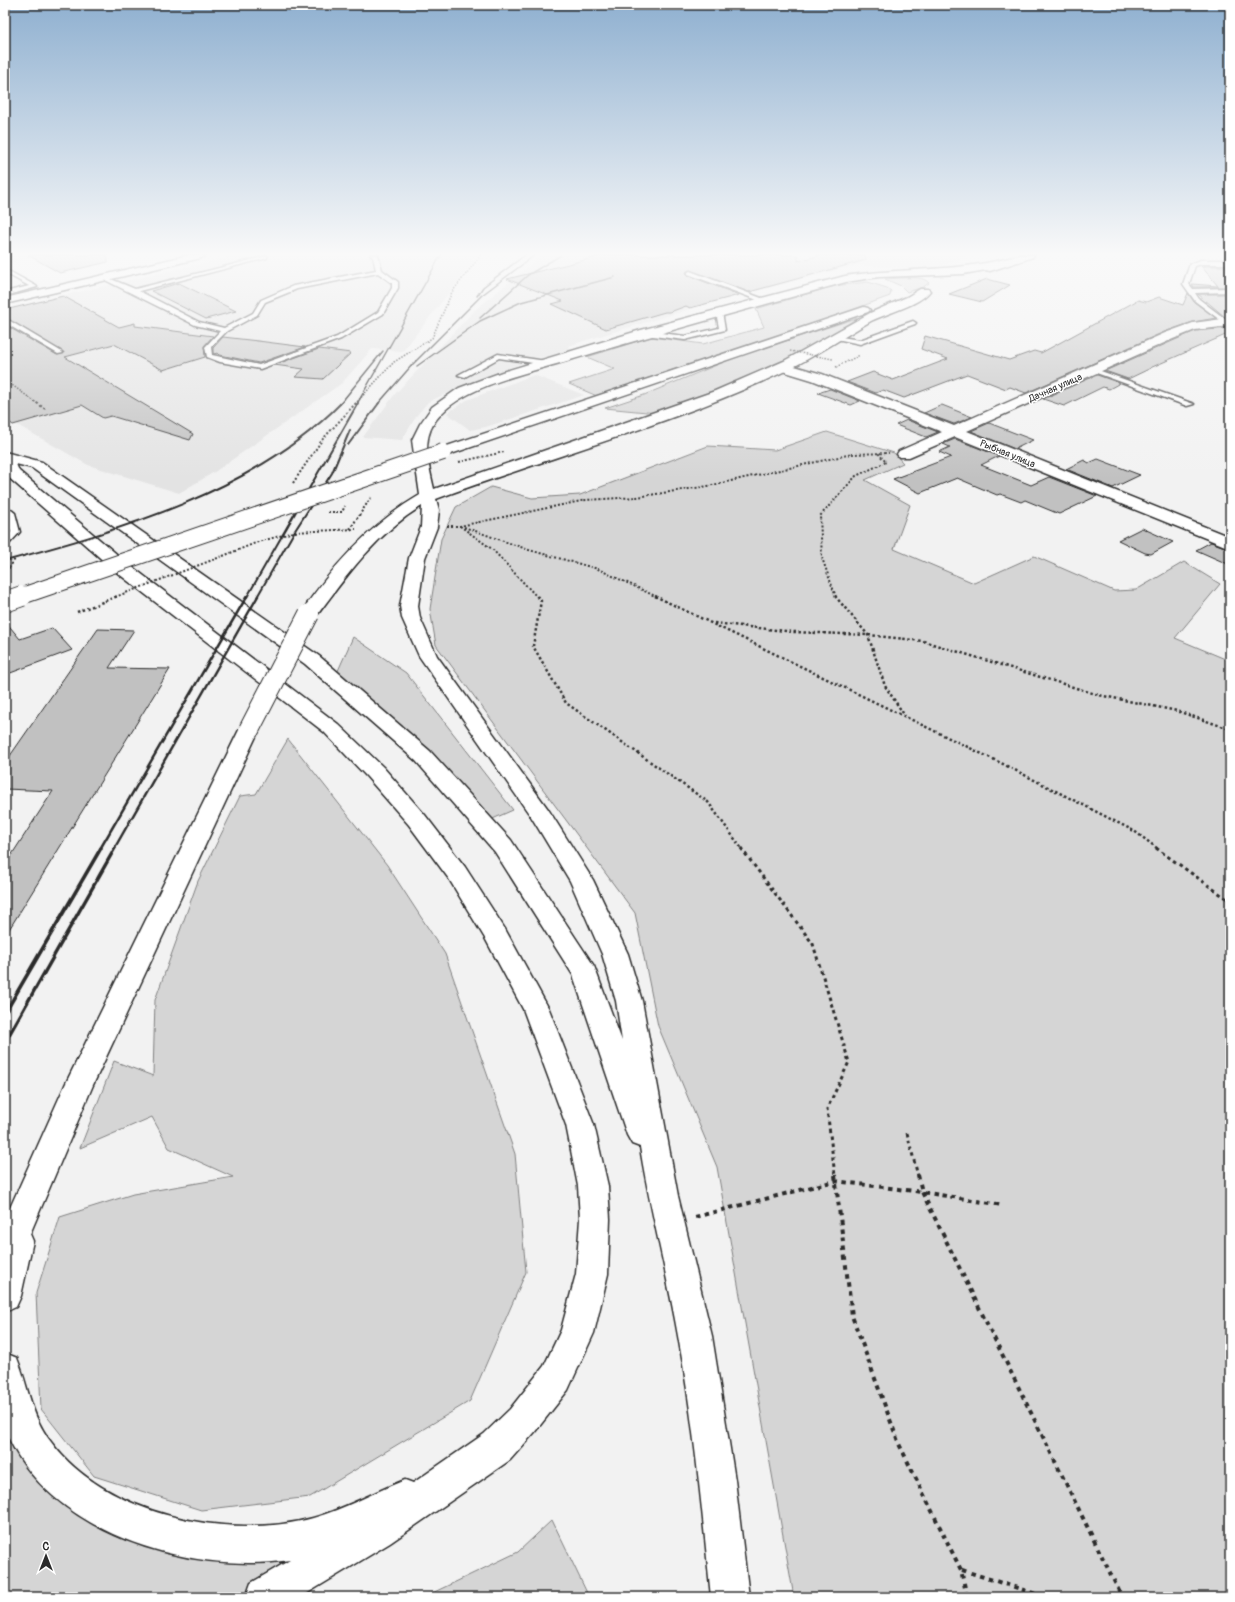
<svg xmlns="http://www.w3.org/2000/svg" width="1235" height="1602" font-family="Pangolin,sans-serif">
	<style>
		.built { fill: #e3e3e3 }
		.green { fill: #d5d5d5; stroke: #808080 }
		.building { fill: #c1c1c1; stroke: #2b2b2b }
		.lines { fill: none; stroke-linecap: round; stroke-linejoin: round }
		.lane-casing { stroke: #2b2b2b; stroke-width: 3 }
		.street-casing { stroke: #2b2b2b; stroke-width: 3 }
		.primary-casing { stroke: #2b2b2b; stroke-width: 3 }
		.path-far4 { stroke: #2b2b2b; stroke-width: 1.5; stroke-dasharray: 1.5 1.5; stroke-linecap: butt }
		.path-far3 { stroke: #2b2b2b; stroke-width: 2; stroke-dasharray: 2 2; stroke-linecap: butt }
		.path-far2 { stroke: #2b2b2b; stroke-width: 2.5; stroke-dasharray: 2.5 2.5; stroke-linecap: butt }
		.path-far1 { stroke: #2b2b2b; stroke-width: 3; stroke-dasharray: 3.5 3.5; stroke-linecap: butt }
		.path { stroke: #2b2b2b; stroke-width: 4; stroke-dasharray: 4.5 4.5; stroke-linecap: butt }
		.lane { fill: #fff; fill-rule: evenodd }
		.street { fill: #fff; fill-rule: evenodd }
		.primary { fill: #fff; fill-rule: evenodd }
		.rail-far3 { stroke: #2b2b2b; stroke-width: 1.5 }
		.rail-far2 { stroke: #2b2b2b; stroke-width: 2 }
		.rail-far1 { stroke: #2b2b2b; stroke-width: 2.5 }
		.rail { stroke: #2b2b2b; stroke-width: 3.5 }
		.primary-bridge-far1-casing { stroke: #2b2b2b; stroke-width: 18; stroke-linecap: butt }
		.primary-bridge-casing { stroke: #2b2b2b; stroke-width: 22; stroke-linecap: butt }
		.path-bridge-far2 { stroke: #2b2b2b; stroke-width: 1.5; stroke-dasharray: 1.5 1.5; stroke-linecap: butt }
		.path-bridge-far1 { stroke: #2b2b2b; stroke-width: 2; stroke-dasharray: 2 2; stroke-linecap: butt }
		.path-bridge { stroke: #2b2b2b; stroke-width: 2.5; stroke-dasharray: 2.5 2.5; stroke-linecap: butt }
		.primary-bridge-far1 { stroke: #fff; stroke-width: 16 }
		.primary-bridge { stroke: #fff; stroke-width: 20 }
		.labels { text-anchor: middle; stroke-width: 3; stroke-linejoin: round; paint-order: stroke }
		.far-street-label { font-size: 10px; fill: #2b2b2b; stroke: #fff }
	</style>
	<rect width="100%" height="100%" fill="#f2f2f2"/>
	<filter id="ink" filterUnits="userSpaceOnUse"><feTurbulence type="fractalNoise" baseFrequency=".025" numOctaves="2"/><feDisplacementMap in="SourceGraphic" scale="8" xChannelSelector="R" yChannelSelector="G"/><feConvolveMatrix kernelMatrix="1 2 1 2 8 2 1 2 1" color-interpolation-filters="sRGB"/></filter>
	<g filter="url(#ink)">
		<path class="built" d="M5,255H110L51,268L33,257L5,264Z
			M238,255H477L470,266L403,351L372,349L342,383L216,471L179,493L88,465L5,418V309Z
			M542,255H961L968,257L931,269L858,265L717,301L577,343L569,346L571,350L544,358L539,357L476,380L428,402L417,415L402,440L363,437L395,394L475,310Z
			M534,375L584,395L486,427L470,430L447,413L467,400Z"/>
		<path class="green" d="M903,278C911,278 923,276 929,283L923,287L907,292L901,286L885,279Z
			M868,282L887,288L891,291L890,296L741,350L597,396L569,384L615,369L587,357L651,337L703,344L764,327L756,309L834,286Z
			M857,318L798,355L721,389L657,413L605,408L644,395L736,357Z
			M827,432L894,453L903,463L865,480L910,505L894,549L974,583L1034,556L1114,591L1136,590L1184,562L1220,584L1175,638L1230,661V1597H794L717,1167L658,1026L635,913L436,645L430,609L441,539L456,507L491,487L532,498L580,495L708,446L775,450Z
			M353,637L406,673L513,810L488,821L337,673Z
			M288,739L387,865L445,954L515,1154L526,1272L470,1401L310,1497L201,1510L94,1476L41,1409L36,1293L60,1217L133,1194L233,1177L169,1148L152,1117L80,1148L114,1061L153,1076L155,1000L198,881L240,796L256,794Z
			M5,1370L16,1413L117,1517L311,1537L265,1597H5Z
			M552,1520L589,1597H424L518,1552Z"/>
		<path class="building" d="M28,255H107L108,262L60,273Z
			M605,255H798V261L821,255H865L866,260L749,292L689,270L686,272L687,275L739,295L690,308L686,306L670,312H665L606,329L552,304L563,301L507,279Z
			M1201,266H1230V287H1194L1192,284L1218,286Z
			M987,279L1010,285L982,302L949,294Z
			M179,283L236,311L206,319L151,291Z
			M1188,293L1194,302L1216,318L1193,322L1164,332L1026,393L1010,387L1006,389L967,374L904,398L883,390L876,393L847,382L873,372L893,380L948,359L921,349L925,336L1009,360L1034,351L1041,353L1138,300L1146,302L1159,297L1183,305Z
			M1198,294H1230V317H1225Z
			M63,296L119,327L135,323V326L213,336L204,346L205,357L163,370L114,344L65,357L193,434L190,440L111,416L103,418L82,405L13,425L5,419V325L57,355L64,353L5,317V310Z
			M1230,328V333L1150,368H1151L1128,379L1105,371L1195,331Z
			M223,337L258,341L305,347L259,363L220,355L218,353L213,354V348Z
			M319,349L351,353L323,379L295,377L304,369L274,365Z
			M1097,375L1120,383L1109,389L1103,387L1064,406L1043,399Z
			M830,389L860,401L851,405L818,393Z
			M942,405L972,417L954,424L924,413Z
			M907,420L938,432L926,437L896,425Z
			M989,423L1033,440L1015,449L971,431Z
			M955,439L999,456L981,465L1031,485L1049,477L1097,496L1059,514L1025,500L1021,502L1000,494L997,495L957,478L920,493L893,479L951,457L939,452L950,447L943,444Z
			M1098,459L1140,475L1113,488L1066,469L1084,460L1089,463Z
			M1142,528L1173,542L1151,554L1145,553L1118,540Z
			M1211,542L1230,549V565L1196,550Z
			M5,621L20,639L52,628L72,650L5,675Z
			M98,629L134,630L109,668L170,669L5,936V865L53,791L5,789V763Z"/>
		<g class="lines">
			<g class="lane-casing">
				<path id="lane" d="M370,255H378L382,270L398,282V288L383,314L341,339L260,369L220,362L207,357L205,347L220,331L195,325L101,278L106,277L135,289L267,256V258L139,291L199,322L224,328L253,313L261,300L293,286L376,270L373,257ZM378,273L392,283V288L378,312L337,337L259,365L212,355L211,347L227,331L257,315L265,302L297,289Z
					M1201,260H1230V264H1202L1195,266L1189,284L1193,289L1230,288V292L1195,293L1199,299L1228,321V323H1224L1195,301L1183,284L1190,264Z
					M5,269L36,286L37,287L5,296V292L29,286L5,273Z
					M690,271L764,299L765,300L760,301L688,274V272Z
					M719,310L722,312L725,330L685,340L645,335L642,333L645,331L685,336L719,328L716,312Z
					M5,318L62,352L63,353L58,354L5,323Z
					M913,321L916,323L915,324L860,344L832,338L835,336L860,340Z
					M498,354L546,361L549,363L546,365L499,358L465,377L458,375Z
					M1091,369H1095L1194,404L1187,406L1091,371Z
					M5,505L15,513L20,532L8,545L5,546V538L11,532L5,512Z"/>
			</g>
			<g class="street-casing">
				<path id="street" d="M189,255H206L201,258L5,304V298Z
					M1230,318V326L1195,330L1173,339L967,431L1230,537V548L955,437L909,457H899L897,454L899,451L942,432L812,380L779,370L778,367L784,363L822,374L954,426L1165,333L1193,323Z"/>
			</g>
			<g class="primary-casing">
				<path id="primary" d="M1019,255H1034L1033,257L990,271L986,270L963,274L879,277L846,282C752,308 659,333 567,361C530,372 469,385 442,413C419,436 428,461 434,489L715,391L784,361L870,313L907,297L920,289H928L930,291C920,305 887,313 871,321C840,339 811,359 779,374C669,425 550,457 436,499L439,510L437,527L425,558L418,606L420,618L437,656L548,809L593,880L628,954L642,1001L678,1196L712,1336L735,1480L749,1597H711C702,1510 694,1422 678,1336C667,1273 650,1210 640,1147L632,1144L627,1135L573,975L495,852L416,761L305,664L32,468L16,464L19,471L127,563L338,724L383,767L425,815L465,867L505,929L549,1009L594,1125L608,1186L610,1219L608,1274L594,1333L568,1390L534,1433L510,1460L390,1543L301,1597H246L251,1583L290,1560C189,1575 48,1533 6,1432C2,1422 5,1367 5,1353L17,1358C29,1387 30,1415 51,1442C105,1515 228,1541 313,1518C345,1509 374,1492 405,1480L413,1483L484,1434L510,1409L544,1366L561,1330L576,1274L580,1219L578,1186L566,1125L523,1009L486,940L449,879L409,825L367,777L324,732L115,571L7,476L5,474V452L42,462L319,656L430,751L511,840L594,966L622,1041L616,1001L602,954L570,881L532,818L419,656L402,618L400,606L409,558L421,527L422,506C377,533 346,576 315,618L309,619L303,618L300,614C332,567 370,524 420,495L412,440L420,424L432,407L459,388L502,372L641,330L845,276C903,267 963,273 1019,255Z
					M864,307L868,308L870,310L868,312L448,455H438L436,452L438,449Z
					M249,724L256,726L259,730L93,1085L30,1234L33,1241L21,1296L16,1307L5,1312V1219L65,1085L239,730L242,726Z"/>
			</g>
			<path class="path-far4" d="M836,367L860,355
				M5,380L38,404
				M355,404L394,362L432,338L452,292L481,255"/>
			<path class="path-far3" d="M37,403L45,409
				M293,483L322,440L356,403
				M328,512H342L345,506
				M447,526H460L586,500L637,497L708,486L852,454L889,453
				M460,526L492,549L537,597
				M464,527L529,550L598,569L657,597
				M350,529L372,496
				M223,556L258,542L294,532L356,529
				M5,569L9,568L15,559
				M836,597L822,558L820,516L856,476L886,462L877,452"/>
			<path class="path-far2" d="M537,596L541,601L533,646L566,703L708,802L742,849
				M655,596L1003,764L1134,831L1158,849
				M835,596L868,635L885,686L905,716
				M714,623L794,632L868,635L923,641L1099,695L1177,711L1230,729"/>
			<path class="path-far1" d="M741,848L813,944L849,1062L827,1109L835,1176
				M1156,848L1230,901
				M907,1133L918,1176"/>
			<path class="path" d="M835,1175L852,1316L899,1444L961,1570L967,1597
				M918,1175L922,1192L1122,1597
				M695,1217L835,1181L922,1192L1002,1205
				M962,1570L1045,1597"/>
			<use href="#lane" class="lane"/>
			<use href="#street" class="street"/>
			<use href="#primary" class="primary"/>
			<path class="rail-far3" d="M477,296L483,287L525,255
				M480,318L528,275L561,255
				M417,366L480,321L521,302L615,277
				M340,404L383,351
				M357,404L441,255
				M378,404L412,365L482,295L535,255"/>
			<path class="rail-far2" d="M348,445L379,403
				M5,561C121,530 255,491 341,403
				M247,597L358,403
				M257,597L294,532L332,473L350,430"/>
			<path class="rail-far1" d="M100,849L247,596
				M114,849L258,596"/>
			<path class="rail" d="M5,1013L101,848
				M5,1042L115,848"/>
			<g class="primary-bridge-far1-casing">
				<path id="primary-bridge-far1" d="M19,597L443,452"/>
			</g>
			<g class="primary-bridge-casing">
				<path id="primary-bridge" d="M5,602L22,596
					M249,730L309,614"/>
			</g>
			<path class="path-bridge-far2" d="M790,351L833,359"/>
			<path class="path-bridge-far1" d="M459,462L504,452
				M115,597L223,556"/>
			<path class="path-bridge" d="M77,612L118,596"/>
			<use href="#primary-bridge-far1" class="primary-bridge-far1"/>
			<use href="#primary-bridge" class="primary-bridge"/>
		</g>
	</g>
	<linearGradient id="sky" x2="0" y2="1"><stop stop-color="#8fb0d0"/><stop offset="0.53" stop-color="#f9f9f9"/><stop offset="1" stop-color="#f9f9f9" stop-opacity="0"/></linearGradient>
	<rect width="1235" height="479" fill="url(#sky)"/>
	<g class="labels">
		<g class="far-street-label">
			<text transform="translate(1055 387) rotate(-24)" y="4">Дачная улица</text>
			<text transform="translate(1008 453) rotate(22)" y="4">Рыбная улица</text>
		</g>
	</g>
	<rect width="1235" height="1602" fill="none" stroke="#fff" stroke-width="20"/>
	<rect x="10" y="10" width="1215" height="1582" fill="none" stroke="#2b2b2b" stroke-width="1.5" filter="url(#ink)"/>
	<g transform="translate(46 1556)" stroke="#ffffff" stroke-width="3" paint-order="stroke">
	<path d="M0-3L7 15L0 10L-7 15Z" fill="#2b2b2b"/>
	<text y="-6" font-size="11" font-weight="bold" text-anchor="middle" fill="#2b2b2b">С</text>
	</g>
</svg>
